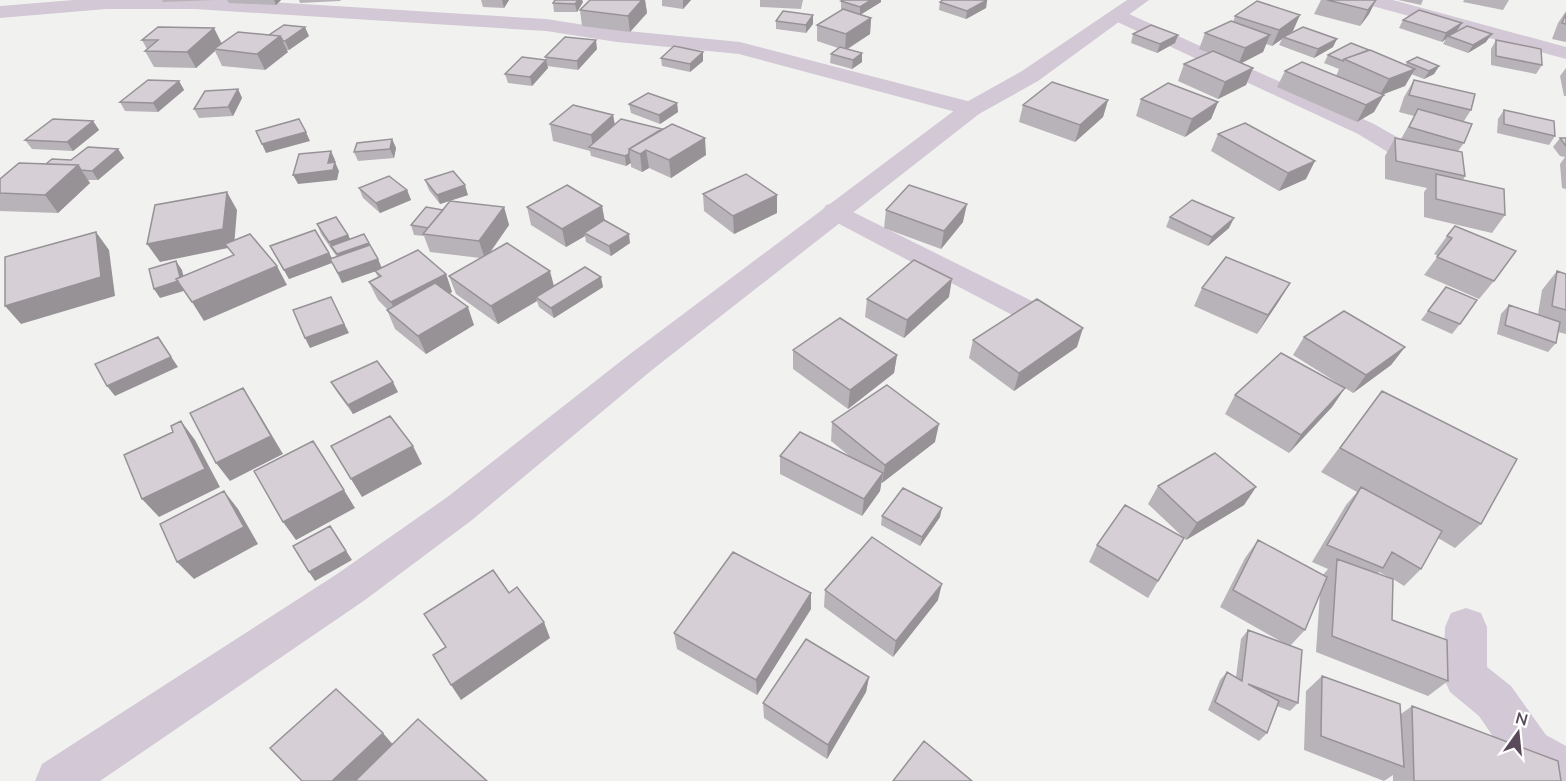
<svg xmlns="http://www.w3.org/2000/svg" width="1566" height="781" font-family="'Nunito Sans',sans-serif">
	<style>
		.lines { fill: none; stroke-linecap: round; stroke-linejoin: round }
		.minor { fill: #d3c8d5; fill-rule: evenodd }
		.tertiary { fill: #d3c8d5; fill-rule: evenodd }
		.wall { fill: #b8b3b8; fill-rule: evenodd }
		.shaded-wall { fill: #969296 }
		.building { fill: #d6d0d6; stroke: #969296; stroke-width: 1.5 }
	</style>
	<rect width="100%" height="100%" fill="#f1f2f0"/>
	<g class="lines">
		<path class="minor" d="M74,0H237L546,19L617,30L740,42L979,104L982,109L979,114L971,116L739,54L617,42L546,31L194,9H106L0,18V6Z
			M1363,0H1393L1566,47V59L1365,4Z
			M1118,9L1374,124L1404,141L1417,157L1414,162L1405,164L1396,162L1386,151L1358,134L1111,19L1108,15L1111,11Z
			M835,203L1074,322L1078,329L1074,336L1063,339L1052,336L826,217L822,211L826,205Z
			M1466,608L1481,613L1487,627V667L1511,686L1546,735L1566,746V781H1536L1514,767L1479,716L1450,692L1443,677L1445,627L1451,613Z"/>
		<path class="tertiary" d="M1127,0H1149L1038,81L979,114L652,370L472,520L365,600L100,781H35L42,764L337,574L446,498L630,354L963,104L1022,71Z"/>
	</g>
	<path class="wall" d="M162,0H215L163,2Z
		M227,0H281L276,5L229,3Z
		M299,0H341L340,1L300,3Z
		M481,0H509L504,8L483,7Z
		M555,0H582L583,2L577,12H554L553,3Z
		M590,0H645L647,13L630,32L582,26L580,10Z
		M662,0H691L683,9L662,6Z
		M760,0H803L801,9L760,7Z
		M987,0L986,8L966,19L939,10L940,2Z
		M1321,0H1376L1369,14L1360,26L1314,14Z
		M1398,0H1423L1421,5Z
		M1464,0H1509L1503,10L1463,2Z
		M841,1L881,2L860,15L871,18L870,34L848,49L862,53V62L852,69L830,63L831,54L838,48L817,41V25L842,10L841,9Z
		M1566,11V42L1552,39L1558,23Z
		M813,15V24L806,33L776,29V21Z
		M1235,16L1293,31L1290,33L1333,47L1314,58L1279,45L1282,39L1272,46L1266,44L1263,52L1241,63L1253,68L1246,85L1218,99L1178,81L1184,64L1209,53L1199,49L1205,33L1233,22Z
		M1403,20L1457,31L1486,42L1468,53L1443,44L1446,39L1442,42L1399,28Z
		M1133,34L1178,35L1175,43L1157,53L1131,43Z
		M269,35L309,36L289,50H286L288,52L265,70L222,66L215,51L196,68L154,67L145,51L147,49L142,40L222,44Z
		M1496,40L1542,65L1536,74L1491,65V49Z
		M597,49L578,70L547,66L548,68L532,86L508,83L505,74L546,59L545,57Z
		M703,52V61L690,72L662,66L661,58Z
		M1328,55L1405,65L1407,62L1439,66L1434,74L1424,79L1411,74L1405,86L1382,94L1374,112L1357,122L1277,87L1285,71L1336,76L1339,69L1324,63Z
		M1566,68V96H1564L1560,76Z
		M1414,80L1471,110L1464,121V143L1458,151L1465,176L1463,180L1505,215L1492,233L1424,217V192L1427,188L1385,179V156L1395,138L1401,139L1414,116L1399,112L1404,97Z
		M179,81L184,90L158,112L125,111L120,102Z
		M238,89L242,98L233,116L199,118L194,109Z
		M1141,99L1218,102L1211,119L1185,137L1136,116Z
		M1108,100L1103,117L1075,142L1019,122L1023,105Z
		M677,103L678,112L660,124L631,113L629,104Z
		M1504,110L1555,136L1549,145L1497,133L1498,119Z
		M613,115L615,125L706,155L671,178L649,168L642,172L631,167V163L626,166L591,156L590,151L553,141L550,124Z
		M93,121L99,130L73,151L32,149L25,140Z
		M1218,134L1306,179L1279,191L1211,151Z
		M1560,138H1566V189L1562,188L1560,164L1565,157L1560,156L1553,147Z
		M392,139L396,148L394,158L358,161L354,152Z
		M118,149L124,158L98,180H88L90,183L58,213L0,211V179L46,164L71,160Z
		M425,180L468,195L440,204L429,190Z
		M359,188L407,190L411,200L380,213L363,198Z
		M703,194L777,195V213L734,234L704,211Z
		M602,206L605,221L630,243L611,256L586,242L585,236L566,247L531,225L527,207Z
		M504,207L509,225L490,253L554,286L603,287L554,318L539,307L537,301L498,324L456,294L449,276L480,258L430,252L424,236L414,235L411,225L443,210Z
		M886,210L963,222L941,249L884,228Z
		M1170,217L1229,228L1208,246L1166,227Z
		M317,224L348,235L350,239L364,234L378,259L382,268L446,274L452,292L449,294L474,325L426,354L395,329L387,310H388L378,300L369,282L378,277L375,271L342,283L332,263L289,279L270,246L329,253L332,258L337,257L321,234Z
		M1455,226L1494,281L1479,299L1424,275L1438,256L1434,254L1447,236Z
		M1557,271L1566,274V334L1558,332L1556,343L1548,352L1497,334L1501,314L1509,305L1538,314L1542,290Z
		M1290,283L1279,301L1257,334L1194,306L1202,288Z
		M1446,287L1460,324L1452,334L1421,320Z
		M949,297L904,338L865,317L867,299Z
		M1304,337L1405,347L1391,365L1353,393L1345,388L1332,407L1289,453L1225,414L1235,395L1344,387L1293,355Z
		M973,340L1077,347L1014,391L969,358Z
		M793,350L897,355L894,373L848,409L793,369Z
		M331,382L398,392L353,414L337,392Z
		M1382,391L1481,524L1455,548L1438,538L1421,569L1404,586L1393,579L1392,620L1448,681L1428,696L1316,652L1320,592L1305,630L1290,646L1298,703L1290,711L1277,706L1267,733L1259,741L1208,710L1220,680L1227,672L1236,677L1241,639L1248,630L1287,645L1220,607L1245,558L1258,540L1323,575L1328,569L1312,562L1346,505L1357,492L1321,472ZM1379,572L1391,578L1377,574Z
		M832,422L935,442L882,483L881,482L880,491L862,516L780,474V456L852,458L831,441Z
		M1158,486L1256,487L1244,505L1186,540L1184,538L1148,598L1089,562L1097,545L1184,538L1148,504Z
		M882,516L940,517L920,546L881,525Z
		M825,590L938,600L893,657L824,607Z
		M811,593V609L757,695L677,649L674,633Z
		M1322,676L1401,714L1412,706L1561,781H1393V775L1384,781L1304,750L1306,691Z
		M869,677L866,692L827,759L764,718L763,703Z"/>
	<path class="shaded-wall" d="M274,0H281L276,5Z
		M502,0H509L504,8Z
		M578,0H582L583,2L577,12L575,4Z
		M642,0H645L647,13L630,32L628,16Z
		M683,0H691L683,9Z
		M871,0H881V2L860,15V7Z
		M987,0L986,8L966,19L967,11Z
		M1376,0L1369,14L1360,26L1368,10Z
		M813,15V24L806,33V25Z
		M1300,15L1293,31L1284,37H1283L1282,39L1272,46L1279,30Z
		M871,18L870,34L845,50L846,34Z
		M1462,23L1457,31L1448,36L1446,39L1442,42L1446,33Z
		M305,27L309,36L289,50L285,41Z
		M214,28L222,44L214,49L215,51L196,68L187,52Z
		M1492,34L1486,42L1468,53L1473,45Z
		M1178,35L1175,43L1157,53L1160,44Z
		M1270,35L1263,52L1238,65L1245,48Z
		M280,36L288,52L265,70L257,54Z
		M1337,39L1333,47L1314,58L1318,49Z
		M596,40L597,49L578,70L577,61Z
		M703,52V61L690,72V64Z
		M862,53V62L852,69L853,60Z
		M546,60L548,68L532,86L530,77Z
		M1439,66L1434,74L1424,79L1429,71Z
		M1253,68L1246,85L1218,99L1225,82Z
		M1415,69L1405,86L1379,96L1389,79Z
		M179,81L184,90L158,112L153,103Z
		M238,89L242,98L233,116L228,107Z
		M1384,95L1374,112L1357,122L1366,105Z
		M1108,100L1103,117L1075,142L1080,125Z
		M1218,102L1211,119L1185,137L1192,119Z
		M677,103L678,112L660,124L659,115Z
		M613,115L616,132L593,148L591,135Z
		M93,121L99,130L73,151L67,142Z
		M306,132L310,141L266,153L262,144Z
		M705,138L706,155L671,178L669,160Z
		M392,139L396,148L394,158L390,149Z
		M118,149L124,158L98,180L92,171Z
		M646,150L649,168L642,172L640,154Z
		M331,151L335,160L333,170L335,162L339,171L337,180L298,184L293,175L328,163Z
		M629,154L631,163L626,166L625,156Z
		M1315,161L1306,179L1279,191L1288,173Z
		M78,165L90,183L58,213L45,195Z
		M465,185L468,195L440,204L437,195Z
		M407,190L411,200L380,213L376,203Z
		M227,192L237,210L234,247L225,244L228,248L160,262L147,244Z
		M777,195V213L734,234L733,216Z
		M967,204L963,222L941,249L944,231Z
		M602,206L605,224L584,233L585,236L566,247L562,229Z
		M504,207L509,225L485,259L479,241Z
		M1234,218L1229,228L1208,246L1212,237Z
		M96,232L109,250L115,296L21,324L5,306Z
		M629,234L630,243L611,256L609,246Z
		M348,235L353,244L331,246L334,251L329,242Z
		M369,243L373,252L341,263L337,254Z
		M329,253L334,262L289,279L284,270Z
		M378,259L382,269L342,283L338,273Z
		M176,261L182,270L187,290L160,298L154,289Z
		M277,266L287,285L204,321L192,302Z
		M550,271L555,290L536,297L537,301L498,324L491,306Z
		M446,274L452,292L399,320L391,302Z
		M601,277L603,287L554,318L551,308Z
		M952,279L949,297L904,338L907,320Z
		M1290,283L1279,301L1257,334L1268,315Z
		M331,297L349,333L310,348L305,338Z
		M468,307L474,325L426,354L418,336Z
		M1083,328L1077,347L1014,391L1019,373Z
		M158,337L178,367L115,396L107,386Z
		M1405,347L1391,365L1353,393L1366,375Z
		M897,355L894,373L848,409L850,390Z
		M393,382L398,392L353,414L348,405Z
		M243,388L255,407L283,454L230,481L216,463Z
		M1345,388L1332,407L1289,453L1301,435Z
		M181,421L195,440L220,487L159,517L142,499Z
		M939,424L935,442L882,483L885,465Z
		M413,446L422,464L362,497L351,479Z
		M883,473L880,491L862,516L864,499Z
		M1256,487L1244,505L1186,540L1197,523Z
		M344,490L355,508L296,540L283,522Z
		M224,491L238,509L258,544L194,579L177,562Z
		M942,508L940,517L920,546L922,537Z
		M330,526L352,560L315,581L309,572Z
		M942,584L938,600L893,657L896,641Z
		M811,593V609L757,695L756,680Z
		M544,622L550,638L461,700L451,685Z
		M869,677L866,692L827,759L828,745Z
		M383,733L395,747L360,781H332Z"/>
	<path class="building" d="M555,0H578L575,4L553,3Z
		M590,0H642L628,16L580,10Z
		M843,0H871L860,7L841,1Z
		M943,0H987L967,11L940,2Z
		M1327,0H1376L1368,10Z
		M1257,1L1300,15L1279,30L1235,16Z
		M843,9L871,18L846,34L817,25Z
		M1419,10L1462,23L1446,33L1403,20Z
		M783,11L813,15L806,25L776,21Z
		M1566,14V24L1562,23Z
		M1231,21L1270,35L1245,48L1205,33Z
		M284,25L305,27L285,41H283L280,36L269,35Z
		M1151,25L1178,35L1160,44L1133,34Z
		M1467,26L1492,34L1473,45L1448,36Z
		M158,27L214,28L187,52L145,51L158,40H142Z
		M1303,27L1337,39L1318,49L1283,37Z
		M238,32L280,36L257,54L214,49Z
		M565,37L596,40L577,61L545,57Z
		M1496,40L1541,49L1542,65L1496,56Z
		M1351,43L1369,50L1344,59L1343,61L1328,55Z
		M674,46L703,52L690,64L661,58Z
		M840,47L862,53L853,60L831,54Z
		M1370,50L1415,69L1389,79L1344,59Z
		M1213,51L1253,68L1225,82L1184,64Z
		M522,57L546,60L530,77L505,74Z
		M1417,57L1439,66L1429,71L1407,62Z
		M1302,62L1384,95L1366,105L1285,71Z
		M148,80L179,81L153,103L120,102Z
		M1414,80L1475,94L1471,110L1409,95Z
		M1052,82L1108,100L1080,125L1023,105Z
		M1168,83L1218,102L1192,119L1141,99Z
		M238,89L228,107L194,109L205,91Z
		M648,93L677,103L659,115L629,104Z
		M573,105L613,115L591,135L550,124Z
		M1418,109L1472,124L1464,143L1409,127Z
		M1504,110L1554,121L1555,136L1504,124Z
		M53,119L93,121L67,142L25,140Z
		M299,119L306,132L262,144L256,131Z
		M621,119L662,129L629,149V154L625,156L589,147Z
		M1245,123L1315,161L1288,173L1218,134Z
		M672,124L705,138L669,160L646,150L640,154L629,149Z
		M1395,138L1462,152L1465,176L1396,161Z
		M1560,138H1566V146Z
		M392,139L390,149L354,152L357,143Z
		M88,147L118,149L92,171L81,170L78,165L46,164L52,159L71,160Z
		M331,151L328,163L335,162L333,170L293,175L299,154Z
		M19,163L78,165L45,195L0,193V179Z
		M453,171L465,185L437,195L425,180Z
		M746,174L777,195L733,216L703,194Z
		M1436,174L1504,189L1505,215L1436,199Z
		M389,176L407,190L376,203L359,188Z
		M567,185L602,206L562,229L527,207Z
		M909,185L967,204L944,231L886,210Z
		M227,192L223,229L147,244L155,205Z
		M1192,200L1234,218L1212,237L1170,217Z
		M450,201L504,207L479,241L423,234Z
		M426,207L443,210L428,228L411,225Z
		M336,217L348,235L329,242L317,224Z
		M604,220L629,234L609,246L584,233Z
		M1455,226L1516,251L1494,281L1437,257L1452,238L1447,236Z
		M315,230L329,253L284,270L270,246Z
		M96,232L101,277L5,306V257Z
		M250,234L277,266L192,302L176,279L234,255L225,244Z
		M364,234L369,243L337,254L331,246Z
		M507,243L550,271L491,306L449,276Z
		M370,245L378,259L338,273L330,259Z
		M418,250L446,274L391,302L369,282L381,276L375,271Z
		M1226,257L1290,283L1268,315L1202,288Z
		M914,260L952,279L907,320L867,299Z
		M176,261L180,277L176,279L178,281L154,289L149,269Z
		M585,267L601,277L551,308L536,297Z
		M1557,271L1566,274V310L1552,306Z
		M435,283L468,307L418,336L387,310Z
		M1446,287L1477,300L1460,324L1428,311Z
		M331,297L344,324L305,338L293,310Z
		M1037,299L1083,328L1019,373L973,340Z
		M1509,305L1560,322L1556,343L1505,325Z
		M1344,311L1405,347L1366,375L1304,337Z
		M840,318L897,355L850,390L793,350Z
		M158,337L171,357L107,386L95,364Z
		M1281,353L1345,388L1301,435L1235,395Z
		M377,361L393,382L348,405L331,382Z
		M887,385L939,424L885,465L832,422Z
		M243,388L271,436L216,463L190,413Z
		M1382,391L1517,459L1481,524L1340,448Z
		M390,416L413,446L351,479L331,446Z
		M181,421L205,469L142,499L124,455L173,432L171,426Z
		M800,432L883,473L864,499L780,456Z
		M313,441L344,490L283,522L254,471Z
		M1215,453L1256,487L1197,523L1158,486Z
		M1361,487L1442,531L1421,569L1392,552L1383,568L1327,545Z
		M903,488L942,508L922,537L882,516Z
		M224,491L244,527L177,562L160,524Z
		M1125,505L1184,538L1158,581L1097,545Z
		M330,526L346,551L309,572L293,546Z
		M872,537L942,584L896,641L825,590Z
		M1258,540L1327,577L1305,630L1233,590Z
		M733,552L811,593L756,680L674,633Z
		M1337,559L1393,579L1392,620L1447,640L1448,681L1332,636Z
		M493,570L509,593L517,587L544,622L451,685L433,655L446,647L424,614Z
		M1248,630L1302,650L1298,703L1248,684L1279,701L1267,733L1215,702L1227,672L1242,681Z
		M806,639L869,677L828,745L763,703Z
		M1322,676L1400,704L1404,767L1321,736Z
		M336,689L383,733L332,781H302L270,748Z
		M1412,706L1558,761L1561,781H1414Z
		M418,719L487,781H355Z
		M924,741L972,781H893Z"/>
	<g transform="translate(1518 733) rotate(15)" stroke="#ffffff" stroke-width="4.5" paint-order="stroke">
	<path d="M0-4.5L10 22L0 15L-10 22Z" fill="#59495b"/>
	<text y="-9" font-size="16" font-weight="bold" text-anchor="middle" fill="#59495b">N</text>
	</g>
</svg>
